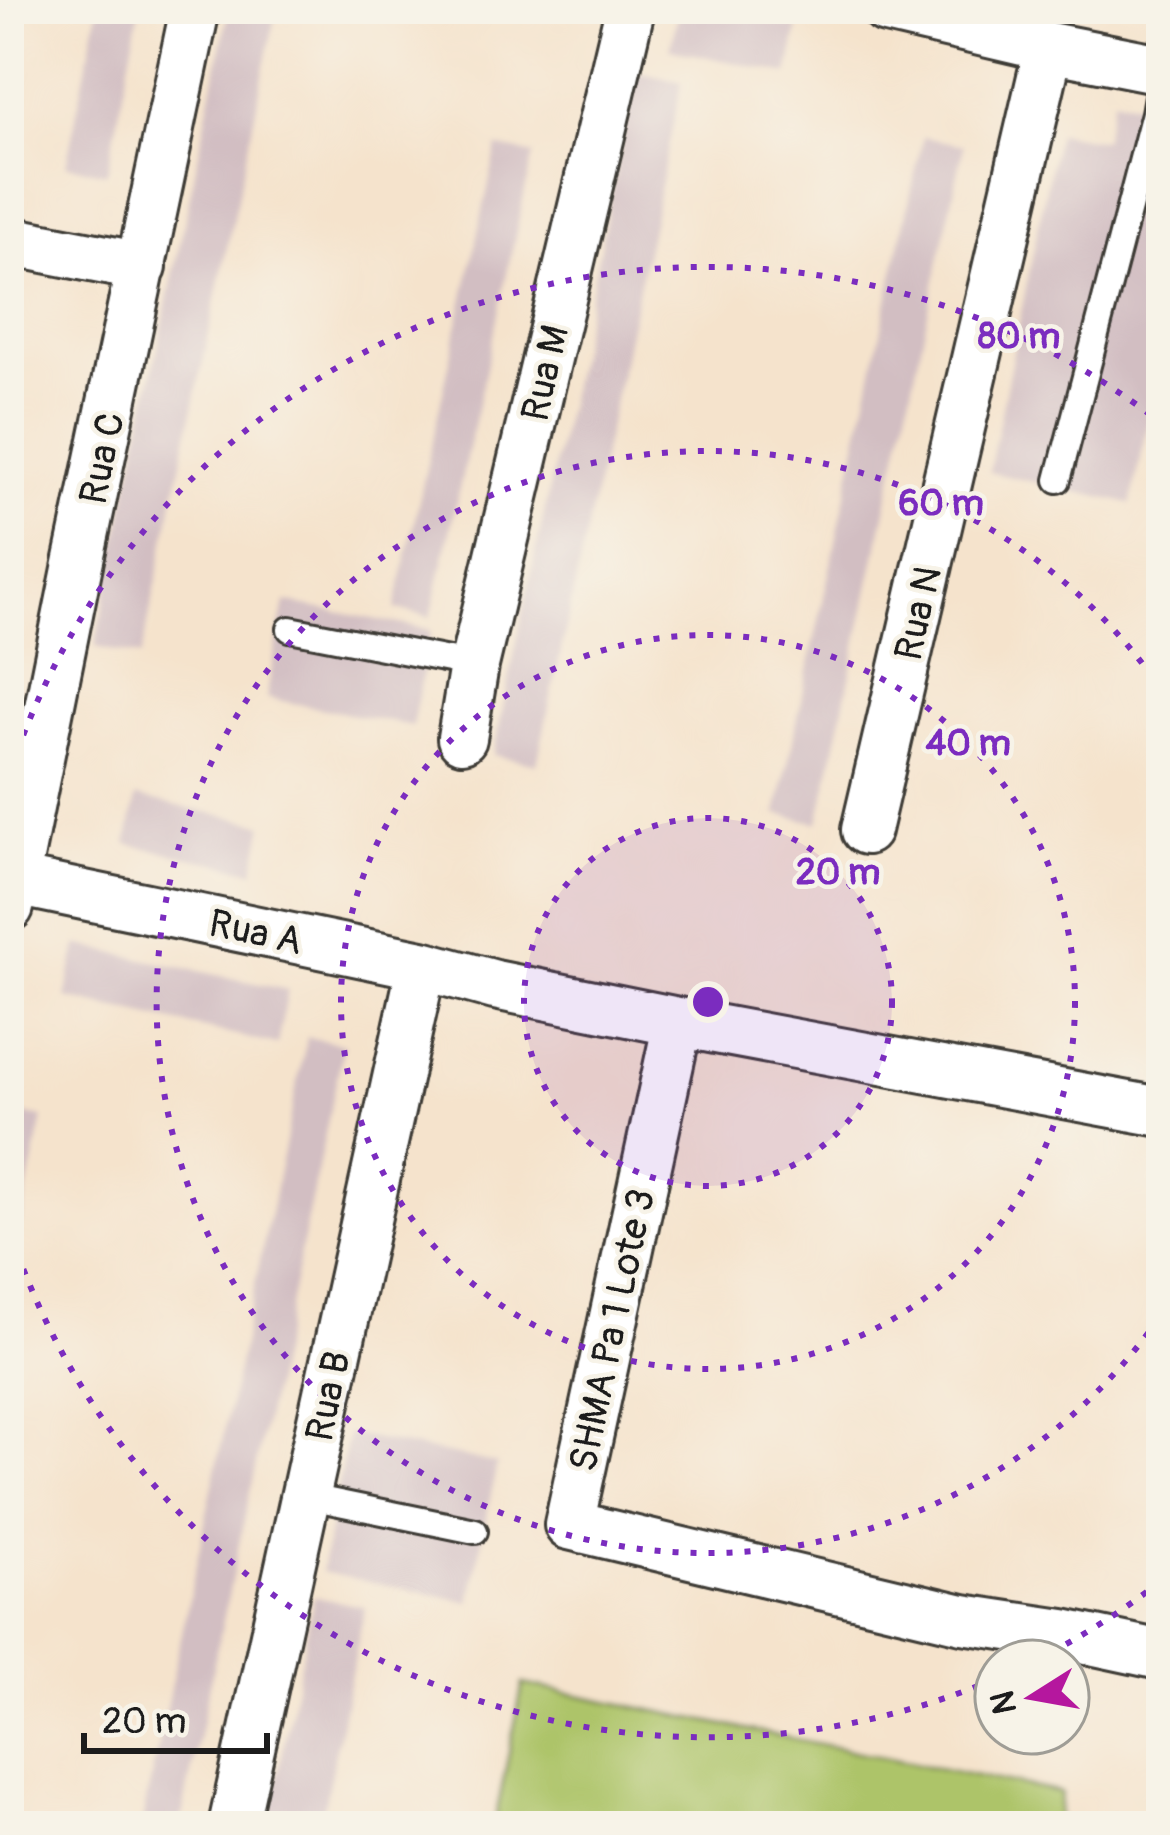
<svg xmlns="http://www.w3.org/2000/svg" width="1170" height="1835" font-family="Pangolin,sans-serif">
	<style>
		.industrial { fill: #d2bec2 }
		.grass { fill: #adc469; stroke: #647042; stroke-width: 3 }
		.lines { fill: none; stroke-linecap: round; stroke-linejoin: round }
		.lane-casing { stroke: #3d3a36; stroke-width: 30 }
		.street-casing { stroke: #3d3a36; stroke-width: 54 }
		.lane { stroke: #fff; stroke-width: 24 }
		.street { stroke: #fff; stroke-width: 48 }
		.ring { fill: none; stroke: #7b2cbf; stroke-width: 6; stroke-dasharray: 6 12 }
		.labels { text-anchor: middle; stroke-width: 9; stroke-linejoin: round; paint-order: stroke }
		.street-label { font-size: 39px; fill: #1c1c1c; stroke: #f7f3e8 }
		.centre { fill: #7b2cbf; stroke: #f7f3e8; stroke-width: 6 }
		.ring-label { font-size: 36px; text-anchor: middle; font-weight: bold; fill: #7b2cbf; stroke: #f7f3e8; stroke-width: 9; stroke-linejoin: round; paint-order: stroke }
	</style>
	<rect width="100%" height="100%" fill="#f7f3e8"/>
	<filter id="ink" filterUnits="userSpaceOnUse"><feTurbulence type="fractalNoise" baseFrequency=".00833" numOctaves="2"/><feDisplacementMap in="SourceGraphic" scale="24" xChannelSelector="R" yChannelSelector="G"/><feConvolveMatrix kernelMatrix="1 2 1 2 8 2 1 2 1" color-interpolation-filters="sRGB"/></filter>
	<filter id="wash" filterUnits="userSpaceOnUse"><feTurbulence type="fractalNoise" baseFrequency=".004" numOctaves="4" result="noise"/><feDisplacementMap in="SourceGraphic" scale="48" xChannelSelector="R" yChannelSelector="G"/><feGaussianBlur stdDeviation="2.7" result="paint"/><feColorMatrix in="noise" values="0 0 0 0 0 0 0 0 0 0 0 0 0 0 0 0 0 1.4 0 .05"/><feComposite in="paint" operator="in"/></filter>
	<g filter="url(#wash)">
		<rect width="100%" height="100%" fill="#f5e3cc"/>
		<path class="industrial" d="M98,9H140L107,173L66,165Z
			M229,9H277L141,657L95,647Z
			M679,9H708L798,28L788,74L670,49Z
			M637,72L682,82L537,764L493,755Z
			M1113,98L1161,109V367L1131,504L989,472L1057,133L1103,140Z
			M923,137L964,145L819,823L777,814Z
			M497,147L533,155L431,617L395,609Z
			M285,602L431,630L412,726L266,698Z
			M136,797L264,824L254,871L127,844Z
			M77,945L288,990L277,1045L66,998Z
			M307,1037L344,1044L180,1826H141Z
			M9,1111L43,1118L9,1280Z
			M348,1434L497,1464L470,1602L321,1572Z
			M314,1596L365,1607L320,1826H267Z"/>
		<path class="grass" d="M523,1684L1061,1793L1057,1826H494Z"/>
	</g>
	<g filter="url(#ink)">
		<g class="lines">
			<g class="lane-casing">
				<path id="lane" d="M1058,480L1154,113L1161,73
					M290,629L474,665
					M305,1496L475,1531"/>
			</g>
			<g class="street-casing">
				<path id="street" d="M886,9L1049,47L1161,69
					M9,241L142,267
					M462,738L474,665L630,9
					M866,830L1049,47
					M16,881L422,965L495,985L678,1022
					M9,907L78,564L195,9
					M1161,1112L678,1022L569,1525L963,1619L1063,1634L1161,1655
					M233,1826L422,965"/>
			</g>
			<use href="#lane" class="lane"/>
			<use href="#street" class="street"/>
		</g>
	</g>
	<circle cx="708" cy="1002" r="184" fill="#7b2cbf" fill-opacity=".12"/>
	<g class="ring">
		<circle cx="708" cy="1002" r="184"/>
		<circle cx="708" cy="1002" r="367"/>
		<path d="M1159 1318A551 551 0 1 1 1159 686"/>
		<path d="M1161 1581A735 735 0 0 1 1036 1660M995 1679A735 735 0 0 1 11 1235M11 769A735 735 0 0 1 1161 423"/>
	</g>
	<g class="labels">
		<g class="street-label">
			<text transform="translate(544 373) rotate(-77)" y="14">Rua M</text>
			<text transform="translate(101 458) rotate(-78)" y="14">Rua C</text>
			<text transform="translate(917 613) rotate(-77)" y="14">Rua N</text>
			<text transform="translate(256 931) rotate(12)" y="14">Rua A</text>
			<text transform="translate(611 1330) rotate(-78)" y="14">SHMA Pa 1 Lote 3</text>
			<text transform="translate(327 1396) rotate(-78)" y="14">Rua B</text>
		</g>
	</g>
	<circle cx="708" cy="1002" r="18" class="centre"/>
	<g class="ring-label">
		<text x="1019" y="348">80 m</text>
		<text x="941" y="515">60 m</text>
		<text x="968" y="755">40 m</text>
		<text x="838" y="884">20 m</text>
	</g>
	<rect width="1170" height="1835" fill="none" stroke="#f7f3e8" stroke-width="48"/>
	<g transform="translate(1032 1697) rotate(259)"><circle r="57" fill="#f7f3e8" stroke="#9f9d96" stroke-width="3"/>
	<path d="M0-9L21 45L0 30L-21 45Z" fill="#b5179e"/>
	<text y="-18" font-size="33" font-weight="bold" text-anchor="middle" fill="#1c1c1c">N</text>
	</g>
	<path d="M84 1733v18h183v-18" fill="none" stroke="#1c1c1c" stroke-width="6"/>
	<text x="102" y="1733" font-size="36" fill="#1c1c1c" stroke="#f7f3e8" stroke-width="9" paint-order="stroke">20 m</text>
</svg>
